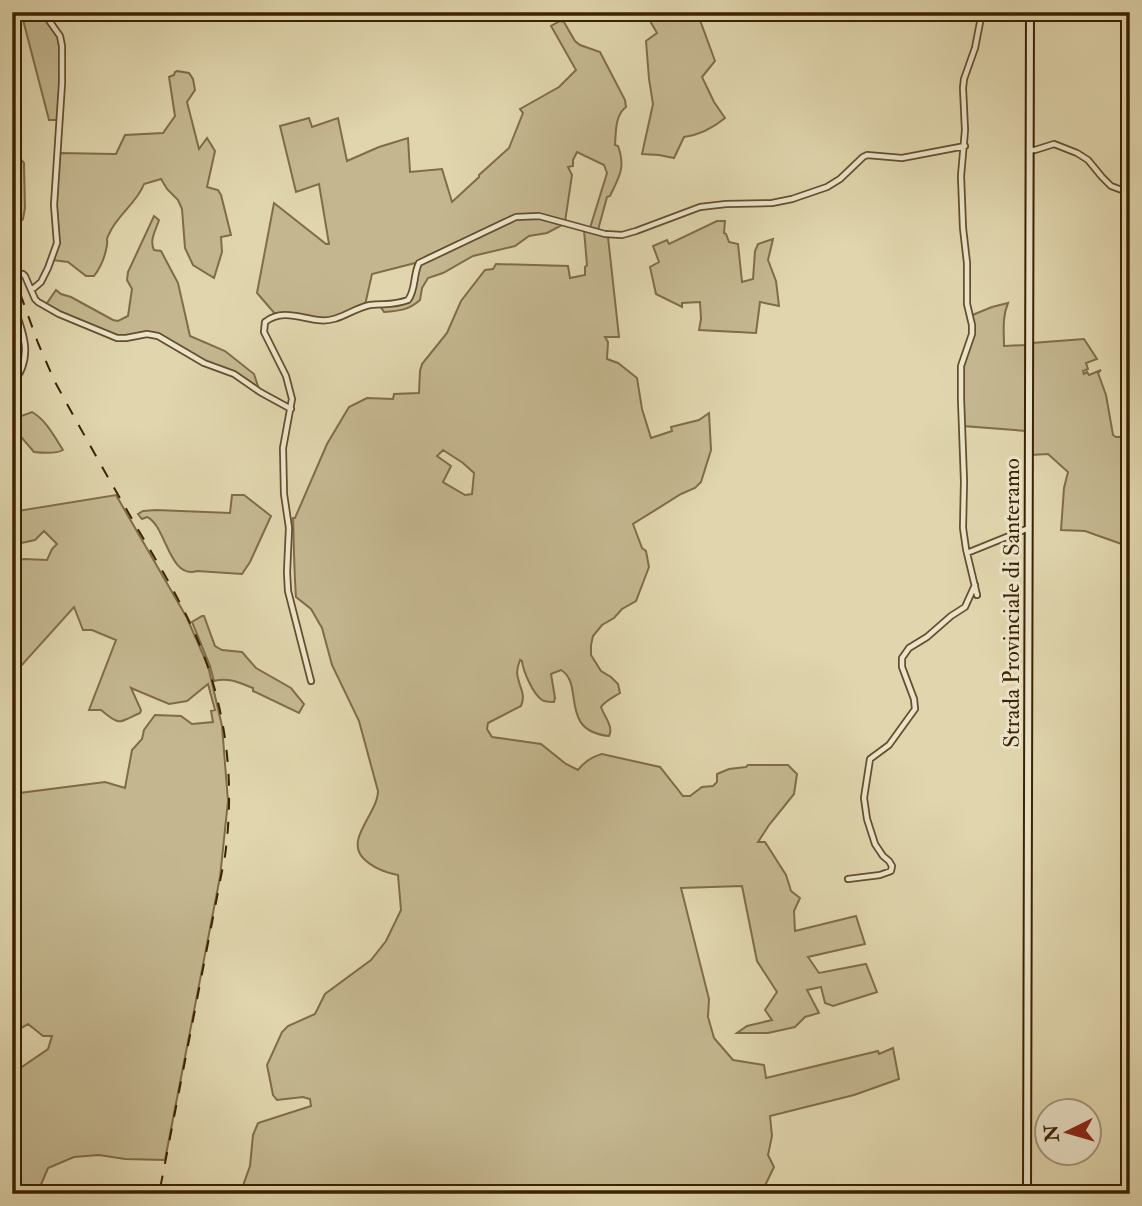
<svg xmlns="http://www.w3.org/2000/svg" width="1142" height="1206" font-family="'IM FELL Double Pica',serif">
	<style>
		.green { fill: #c4b790; stroke: #806c48; stroke-width: 2; fill-rule: evenodd }
		.lines { fill: none; stroke-linecap: round; stroke-linejoin: round }
		.minor-casing { stroke: #644f2c; stroke-width: 8 }
		.secondary-casing { stroke: #3b2201; stroke-width: 10 }
		.minor { stroke: #ebe4ca; stroke-width: 4.5 }
		.secondary { stroke: #ebe4ca; stroke-width: 6 }
		.rail { stroke: #3b2201; stroke-width: 2; stroke-dasharray: 12 12; stroke-linecap: butt }
		.labels { text-anchor: middle; stroke-width: 6; stroke-linejoin: round; paint-order: stroke }
		.street-label { font-size: 23px; fill: #3b2201; stroke: #ebe4ca }
	</style>
	<rect width="100%" height="100%" fill="#e0d5ad"/>
	<filter id="stains"><feTurbulence type="fractalNoise" baseFrequency=".00286" numOctaves="4"/><feColorMatrix values="0 0 0 0 .2 0 0 0 0 .09 0 0 0 0 .02 0 0 0 .5 -.17"/></filter>
	<radialGradient id="worn" r=".72"><stop offset=".6" stop-color="#630" stop-opacity="0"/><stop offset="1" stop-color="#630" stop-opacity=".3"/></radialGradient>
	<path class="green" d="M21,12H41L60,40L61,59L58,120H49Z
		M649,12H697L715,61L702,77L714,102L725,118C713,128 699,135 684,137L674,158L659,155L642,154L653,104L649,79L646,41L657,33L650,21Z
		M560,21L564,22L575,41L580,45L600,52L625,100L626,107C615,115 616,132 615,145L618,146C626,168 619,177 610,196L607,197L598,230L590,228L607,173L604,165L577,152L573,160V166L568,167L572,175L565,222C546,217 526,212 507,218L429,255L419,262L372,274L365,305L329,320L276,315L257,293L274,203L326,244H329L319,184L296,192L280,126L309,118L312,127L338,118L347,161L379,147L408,138L410,172L442,169L452,202L479,177V175L509,148L523,113L520,109L559,87L576,70L551,26Z
		M177,71L189,73L193,79L195,90L187,102L199,149L207,138L215,151L207,187L218,190L221,195L231,235L221,237L222,252L214,278L193,265L185,248L182,209L178,200L167,189L161,179L144,184C137,203 117,215 109,234C105,242 108,237 107,245C105,257 101,267 94,276H86L68,262L52,260L59,242L56,218L59,153L116,154L125,135L163,133L175,116L169,77L174,75L175,72Z
		M12,148L14,152L24,163L25,208L23,219L12,232Z
		M154,216L159,220C156,230 149,240 154,250L161,251L178,283L190,336L225,351L254,374L259,389L242,378L197,359L153,334L119,337L45,306L56,290L61,294L71,297L113,320L118,321L128,316L132,289L127,280L128,272Z
		M534,217L562,225L547,233L529,236L515,246L473,256L443,273L428,278L422,288L420,300C409,310 399,311 384,312L380,306L411,300L418,269L421,264L517,218Z
		M717,221H725L724,233L726,234L729,242L738,244L742,282L753,279L755,251L758,244L773,239L768,260L776,281L779,306L760,302L756,333L699,330L701,319L700,302L682,303V307L656,294L650,267L659,262L653,246L667,240L669,244Z
		M584,230L608,237L619,337H605L608,342L607,359L618,363L637,378L642,409L651,438L672,431L671,427L699,420L709,413L711,450L701,482L695,488L681,494L633,524L642,548L646,551L649,567L636,601L622,609L614,618L602,625L593,636L591,645V655L601,671L611,677L618,684L620,693C614,697 605,701 601,707C604,716 614,727 609,736C558,731 585,684 561,670L551,674L555,698L554,702C550,702 545,702 542,700C533,694 523,671 522,661L520,660C518,665 516,672 518,678C520,689 526,694 521,706L488,723L487,729L492,737L541,744L566,764L578,770C584,762 591,757 602,754L660,767L683,796H690L702,787L713,786L717,782V774L729,769L746,767L748,765H788L797,774L794,794L769,825L758,842H765L786,875L791,891L800,898L794,911L795,931L856,916L865,944L808,957L819,973L866,964L877,992L833,1006L825,1003L821,987L807,990L819,1013L805,1017L795,1027L768,1033H737L747,1026L772,1020L765,1010L777,992L757,961L742,886L681,888L709,999L708,1017L714,1038L733,1060L764,1065L766,1078L878,1051L879,1054L893,1048L899,1079L854,1095L770,1116L772,1136L768,1155L774,1167L761,1194H240L250,1166L253,1135L258,1123L311,1106L310,1099L303,1097L277,1100L273,1095L267,1065L282,1032L288,1026L315,1014L325,994L371,960L386,941L401,910L398,875C384,872 373,868 363,858C345,839 378,813 378,791L359,721L332,665L322,628L311,609L296,597C294,570 294,545 293,518H295L327,444L349,407L367,398L393,399L394,394L419,393L420,371L422,364L447,333L461,301L485,270L493,269L496,264L568,266L570,278L585,275V267L587,265ZM443,450L463,463L474,473L472,494L465,495L443,482L451,466L437,456Z
		M1008,303C1002,317 1004,331 1004,346L1026,345V431L963,426V364L972,337L970,316L992,307Z
		M1084,339L1097,359L1086,363L1088,369L1083,371L1084,374L1087,372L1089,375L1101,370L1098,373L1106,395L1113,435L1116,437H1122L1123,451H1130V547L1085,531L1061,530L1064,488L1068,472L1048,454L1031,455L1032,343Z
		M32,412C46,420 54,436 63,450C56,454 43,453 34,452L16,431L21,424L16,418Z
		M116,495L187,618L208,666L222,726L228,801L220,877L165,1160L125,1159L99,1155L74,1157L48,1168L37,1194H12V1081L19,1069L48,1049L52,1036H43L28,1024L12,1034V794L105,782L125,788L132,750L142,739L144,730L155,715L181,716L192,724L213,722L211,711L215,710L208,684L187,701L169,704L131,688L141,710L140,713C118,723 120,726 101,710H89L116,640L92,630H83L74,607L12,676V562L24,559L47,560L52,549L57,544L44,531L35,540L12,545V512Z
		M232,495H244L271,516L250,562L242,574L197,571C169,580 166,525 147,517L142,519L138,514L143,511L156,510L230,513Z
		M202,616H204L215,646L222,650L242,652L256,668L291,688L304,704L299,713L253,691V688C240,683 229,677 214,681L210,666L192,622Z"/>
	<g class="lines">
		<g class="minor-casing">
			<path id="minor" d="M1029,150H1035L1054,144L1077,153L1088,160L1102,177L1111,186L1130,193
				M16,273L23,274L25,276L35,299L38,302L59,314L117,338H126L147,334L158,336L204,363L234,374L260,392L291,409
				M31,289L34,288L41,282L48,268L57,243L54,205L62,83V46L60,36L43,12
				M12,302C23,331 35,358 12,384
				M967,553L1029,528
				M977,595L966,549L963,528L964,481L961,399V366L972,334V325L967,304V263L963,228L961,176L965,130L963,88L964,79L975,48L982,12
				M311,681L288,591L287,572L289,528L284,494L283,448L292,399L286,376L264,332L265,322C282,309 300,318 318,320C338,323 351,309 370,305C384,303 392,306 408,300C416,290 413,275 419,263L516,217L539,216L605,234L622,235L636,231L700,207L726,204L772,203L792,199L827,187L840,179L863,157L867,155L902,158L965,146
				M848,879L880,875L891,871L892,866L889,861L883,856L875,844L867,819L864,798L870,759L889,745L915,709L914,699L902,667V658L909,648L927,637L951,616L965,607L975,585"/>
		</g>
		<g class="secondary-casing">
			<path id="secondary" d="M1027,1194L1030,12"/>
		</g>
		<use href="#minor" class="minor"/>
		<use href="#secondary" class="secondary"/>
		<path class="rail" d="M12,271L38,343L55,382C79,426 103,469 128,512C149,549 172,585 190,623C225,696 236,776 225,856L159,1194"/>
	</g>
	<g class="labels">
		<g class="street-label">
			<text transform="translate(1011 603) rotate(-90)" y="8">Strada Provinciale di Santeramo</text>
		</g>
	</g>
	<rect width="1142" height="1206" fill="none" stroke="#e0d5ad" stroke-width="42"/>
	<rect x="14" y="14" width="1114" height="1178" fill="none" stroke="#3b2201" stroke-width="3.5"/>
	<rect x="21" y="21" width="1100" height="1164" fill="none" stroke="#3b2201" stroke-width="2"/>
	<g transform="translate(1068 1132) rotate(265)"><circle r="33" fill="#ebe4ca" stroke="#a5967a" stroke-width="2"/>
	<path d="M0-5L12 26L0 18L-12 26Z" fill="#8f2418"/>
	<text y="-10" font-size="19" font-weight="bold" text-anchor="middle" fill="#3b2201">N</text>
	</g>
	<rect width="100%" height="100%" filter="url(#stains)"/>
	<rect width="100%" height="100%" fill="url(#worn)"/>
</svg>
